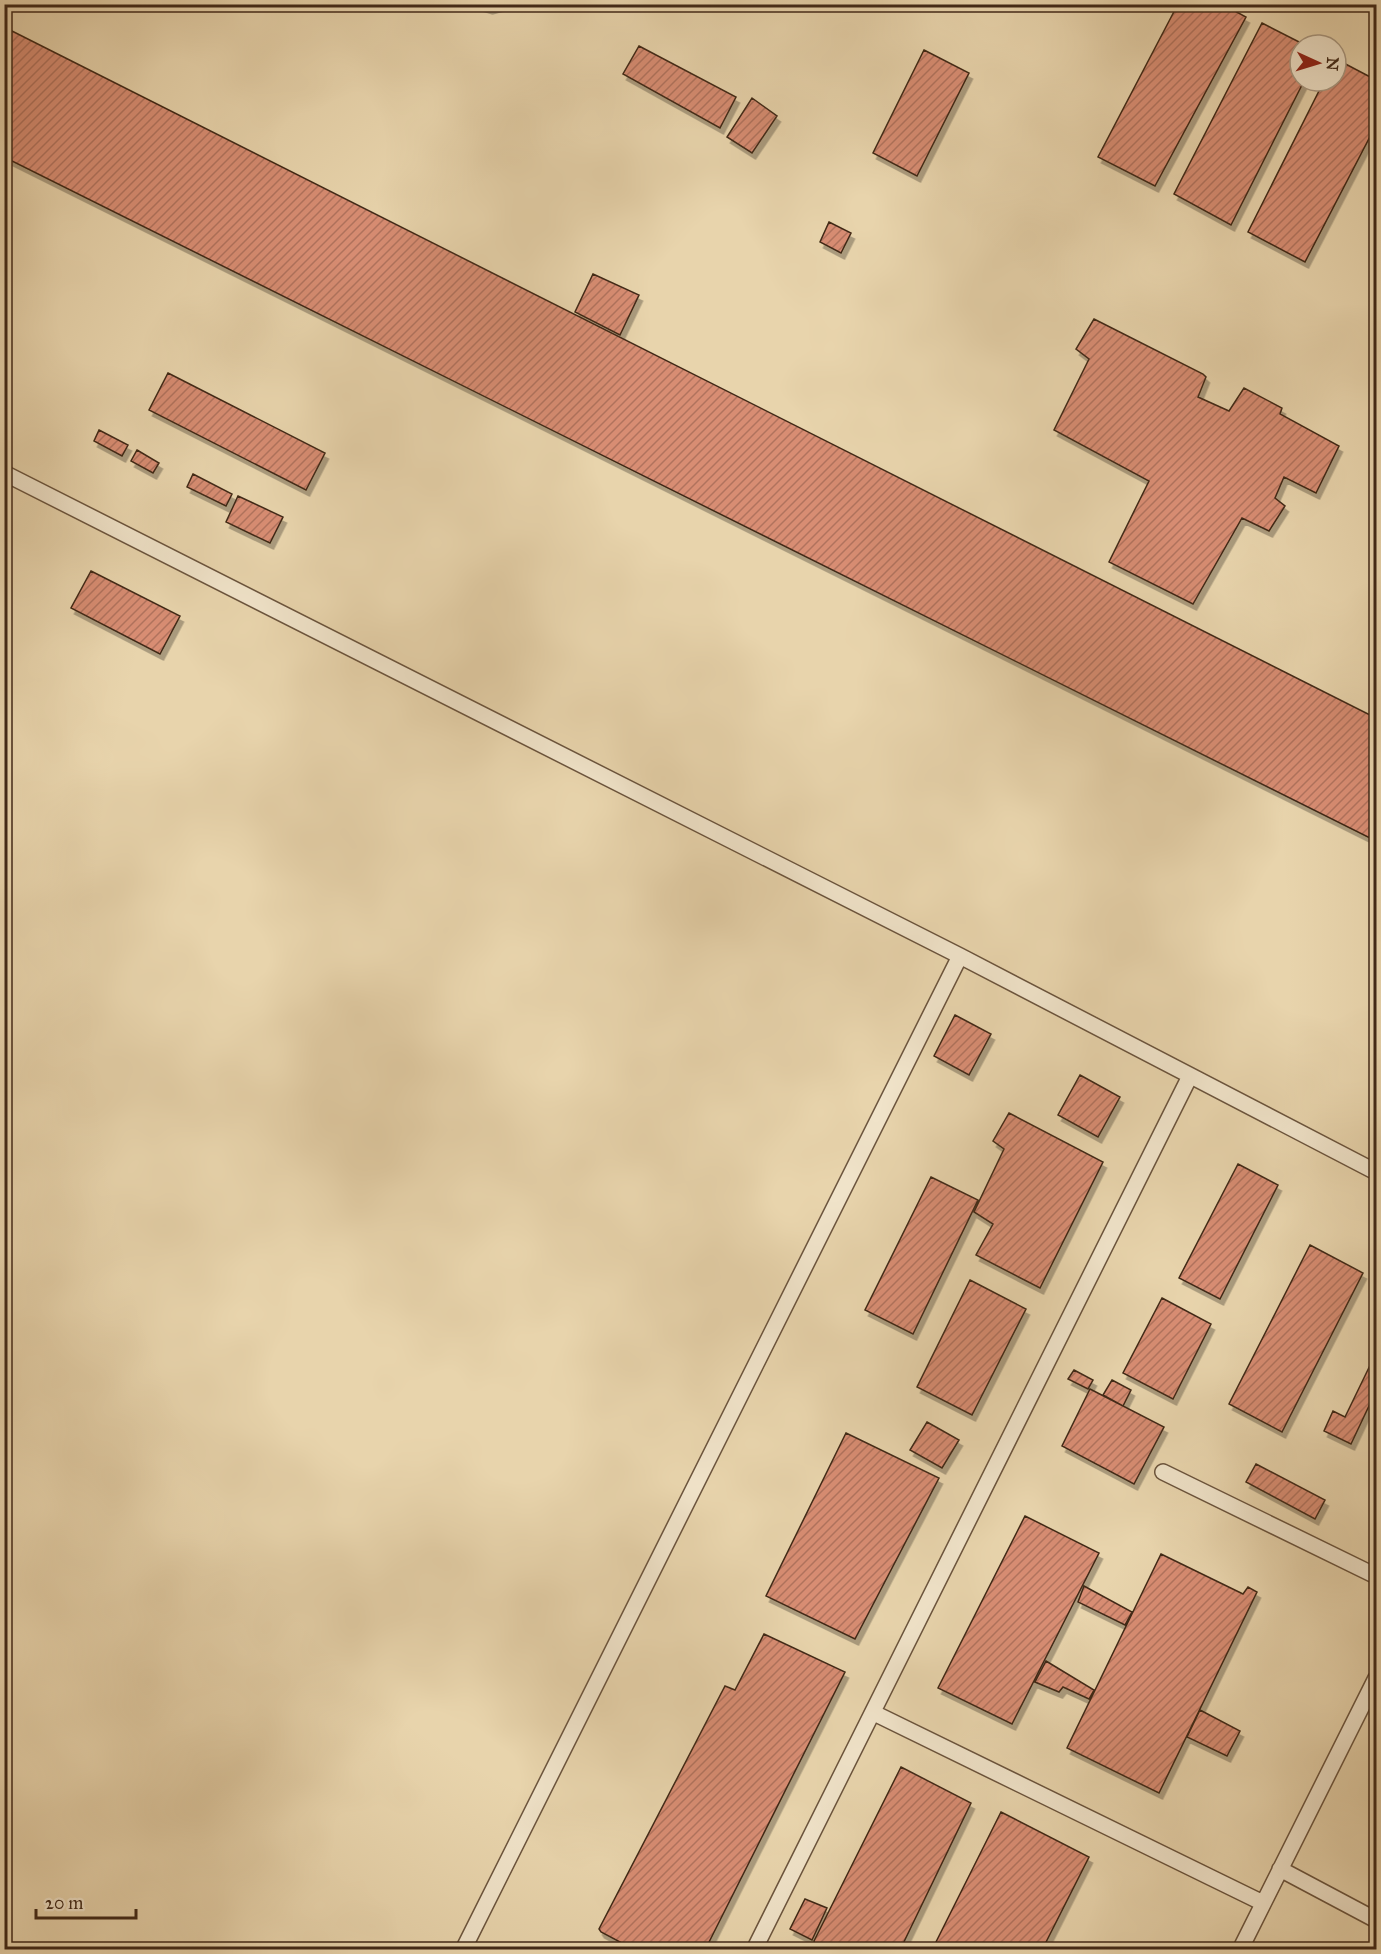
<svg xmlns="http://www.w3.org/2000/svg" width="1381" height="1954" font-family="'IM FELL Great Primer',serif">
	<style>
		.building { fill: url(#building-hatch); stroke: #412918; stroke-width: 1.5; filter: url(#shadow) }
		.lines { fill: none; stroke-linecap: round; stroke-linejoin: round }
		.service-casing { stroke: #6b543d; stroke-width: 18 }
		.service { stroke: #f0e3c9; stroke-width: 15 }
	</style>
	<defs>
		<pattern id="building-hatch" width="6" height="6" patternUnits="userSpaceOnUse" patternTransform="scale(1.5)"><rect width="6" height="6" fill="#d88d73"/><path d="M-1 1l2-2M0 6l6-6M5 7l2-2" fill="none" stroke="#b1735d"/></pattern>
		<filter id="shadow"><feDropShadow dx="3.5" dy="6" stdDeviation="0" flood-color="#0004"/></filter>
	</defs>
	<rect width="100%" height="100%" fill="#e8d4ac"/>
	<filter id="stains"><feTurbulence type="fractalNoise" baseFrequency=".00333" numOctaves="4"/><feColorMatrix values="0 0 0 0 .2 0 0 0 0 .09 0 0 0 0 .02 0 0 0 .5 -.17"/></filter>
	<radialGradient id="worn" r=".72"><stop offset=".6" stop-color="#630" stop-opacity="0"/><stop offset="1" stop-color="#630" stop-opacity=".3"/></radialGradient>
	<path class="building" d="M476,4H504L489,8Z
		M1178,4H1222L1246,17L1155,186L1098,157Z
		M1262,23L1305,45H1300V81H1304L1231,225L1174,194Z
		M4,27L1376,718V841L4,157Z
		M639,46L736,97L720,128L623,74Z
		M924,50L969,73L917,176L873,153Z
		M1336,59L1376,80V125L1305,262L1248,232L1324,81H1336Z
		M752,98L777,116L752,153L727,137Z
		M829,222L851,233L841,253L820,242Z
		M593,274L639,295L620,335L575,312Z
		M1094,319L1203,374L1206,377L1198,397L1229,411L1244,388L1282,408L1280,414L1339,446L1316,493L1284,477L1275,498L1285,506L1269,531L1242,518L1193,604L1109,562L1149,481L1054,430L1089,359L1076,349Z
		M168,373L325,453L306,490L149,410Z
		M99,430L128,445L122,456L94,441Z
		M137,450L159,463L153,473L131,461Z
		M193,474L232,494L226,506L187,487Z
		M238,496L283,517L270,543L226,522Z
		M91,571L180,616L160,654L71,608Z
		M955,1015L991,1034L969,1075L934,1056Z
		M1080,1075L1120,1097L1098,1137L1058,1115Z
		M1009,1113L1103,1162L1040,1288L976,1255L993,1224L974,1212L1004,1149L993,1141Z
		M1238,1164L1278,1185L1220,1299L1179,1278Z
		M931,1177L978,1200L913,1334L865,1310Z
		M1310,1245L1363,1273L1282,1432L1229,1404Z
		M970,1280L1026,1309L972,1415L917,1387Z
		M1162,1298L1211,1324L1173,1399L1123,1373Z
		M1376,1353V1391L1351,1444L1324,1431L1333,1411L1345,1417Z
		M1074,1370L1093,1380L1088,1389L1068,1379Z
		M1112,1380L1131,1390L1123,1406L1103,1395Z
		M1090,1389L1164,1427L1134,1484L1062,1446Z
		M927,1422L959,1440L942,1468L910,1450Z
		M846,1433L939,1478L855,1639L766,1596Z
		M1256,1464L1325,1500L1315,1519L1246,1482Z
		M1025,1516L1099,1553L1012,1724L938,1688Z
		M1161,1554L1243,1594L1248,1587L1257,1592L1159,1793L1067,1748Z
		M1084,1586L1132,1612L1125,1625L1078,1602Z
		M764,1634L845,1672L705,1950H635L601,1932L599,1929L725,1686L735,1690Z
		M1046,1661L1094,1690L1089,1699L1063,1687L1059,1692L1035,1682Z
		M1200,1710L1240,1731L1227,1756L1187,1737Z
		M901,1767L971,1803L900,1950H824L815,1945L814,1941Z
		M1001,1812L1089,1857L1042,1950H932Z
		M805,1899L827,1908L812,1940L790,1929Z"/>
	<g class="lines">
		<g class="service-casing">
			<path id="service" d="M4,473L960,956L1376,1172
				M1163,1472L1376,1576
				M874,1713L1263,1903
				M1280,1869L1376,1920
				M463,1950L960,956
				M754,1950L1190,1076
				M1240,1950L1376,1678"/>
		</g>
		<use href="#service" class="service"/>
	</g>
	<rect width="1381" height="1954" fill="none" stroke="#e8d4ac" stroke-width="24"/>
	<rect x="6" y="6" width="1369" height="1942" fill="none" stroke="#412918" stroke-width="3"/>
	<rect x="12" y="12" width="1357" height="1930" fill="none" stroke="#412918" stroke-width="1.5"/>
	<g transform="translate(1318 63) rotate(94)"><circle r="28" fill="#f0e3c9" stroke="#aa9982" stroke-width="1.5"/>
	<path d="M0-4.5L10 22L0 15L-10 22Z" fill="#8f2418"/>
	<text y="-9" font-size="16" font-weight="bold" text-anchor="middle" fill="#412918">N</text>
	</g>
	<path d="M36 1909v9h100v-9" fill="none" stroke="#412918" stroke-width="3"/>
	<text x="45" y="1909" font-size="18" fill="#412918" stroke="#f0e3c9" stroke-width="4.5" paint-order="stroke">20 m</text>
	<rect width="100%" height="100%" filter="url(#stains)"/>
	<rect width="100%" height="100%" fill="url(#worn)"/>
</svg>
